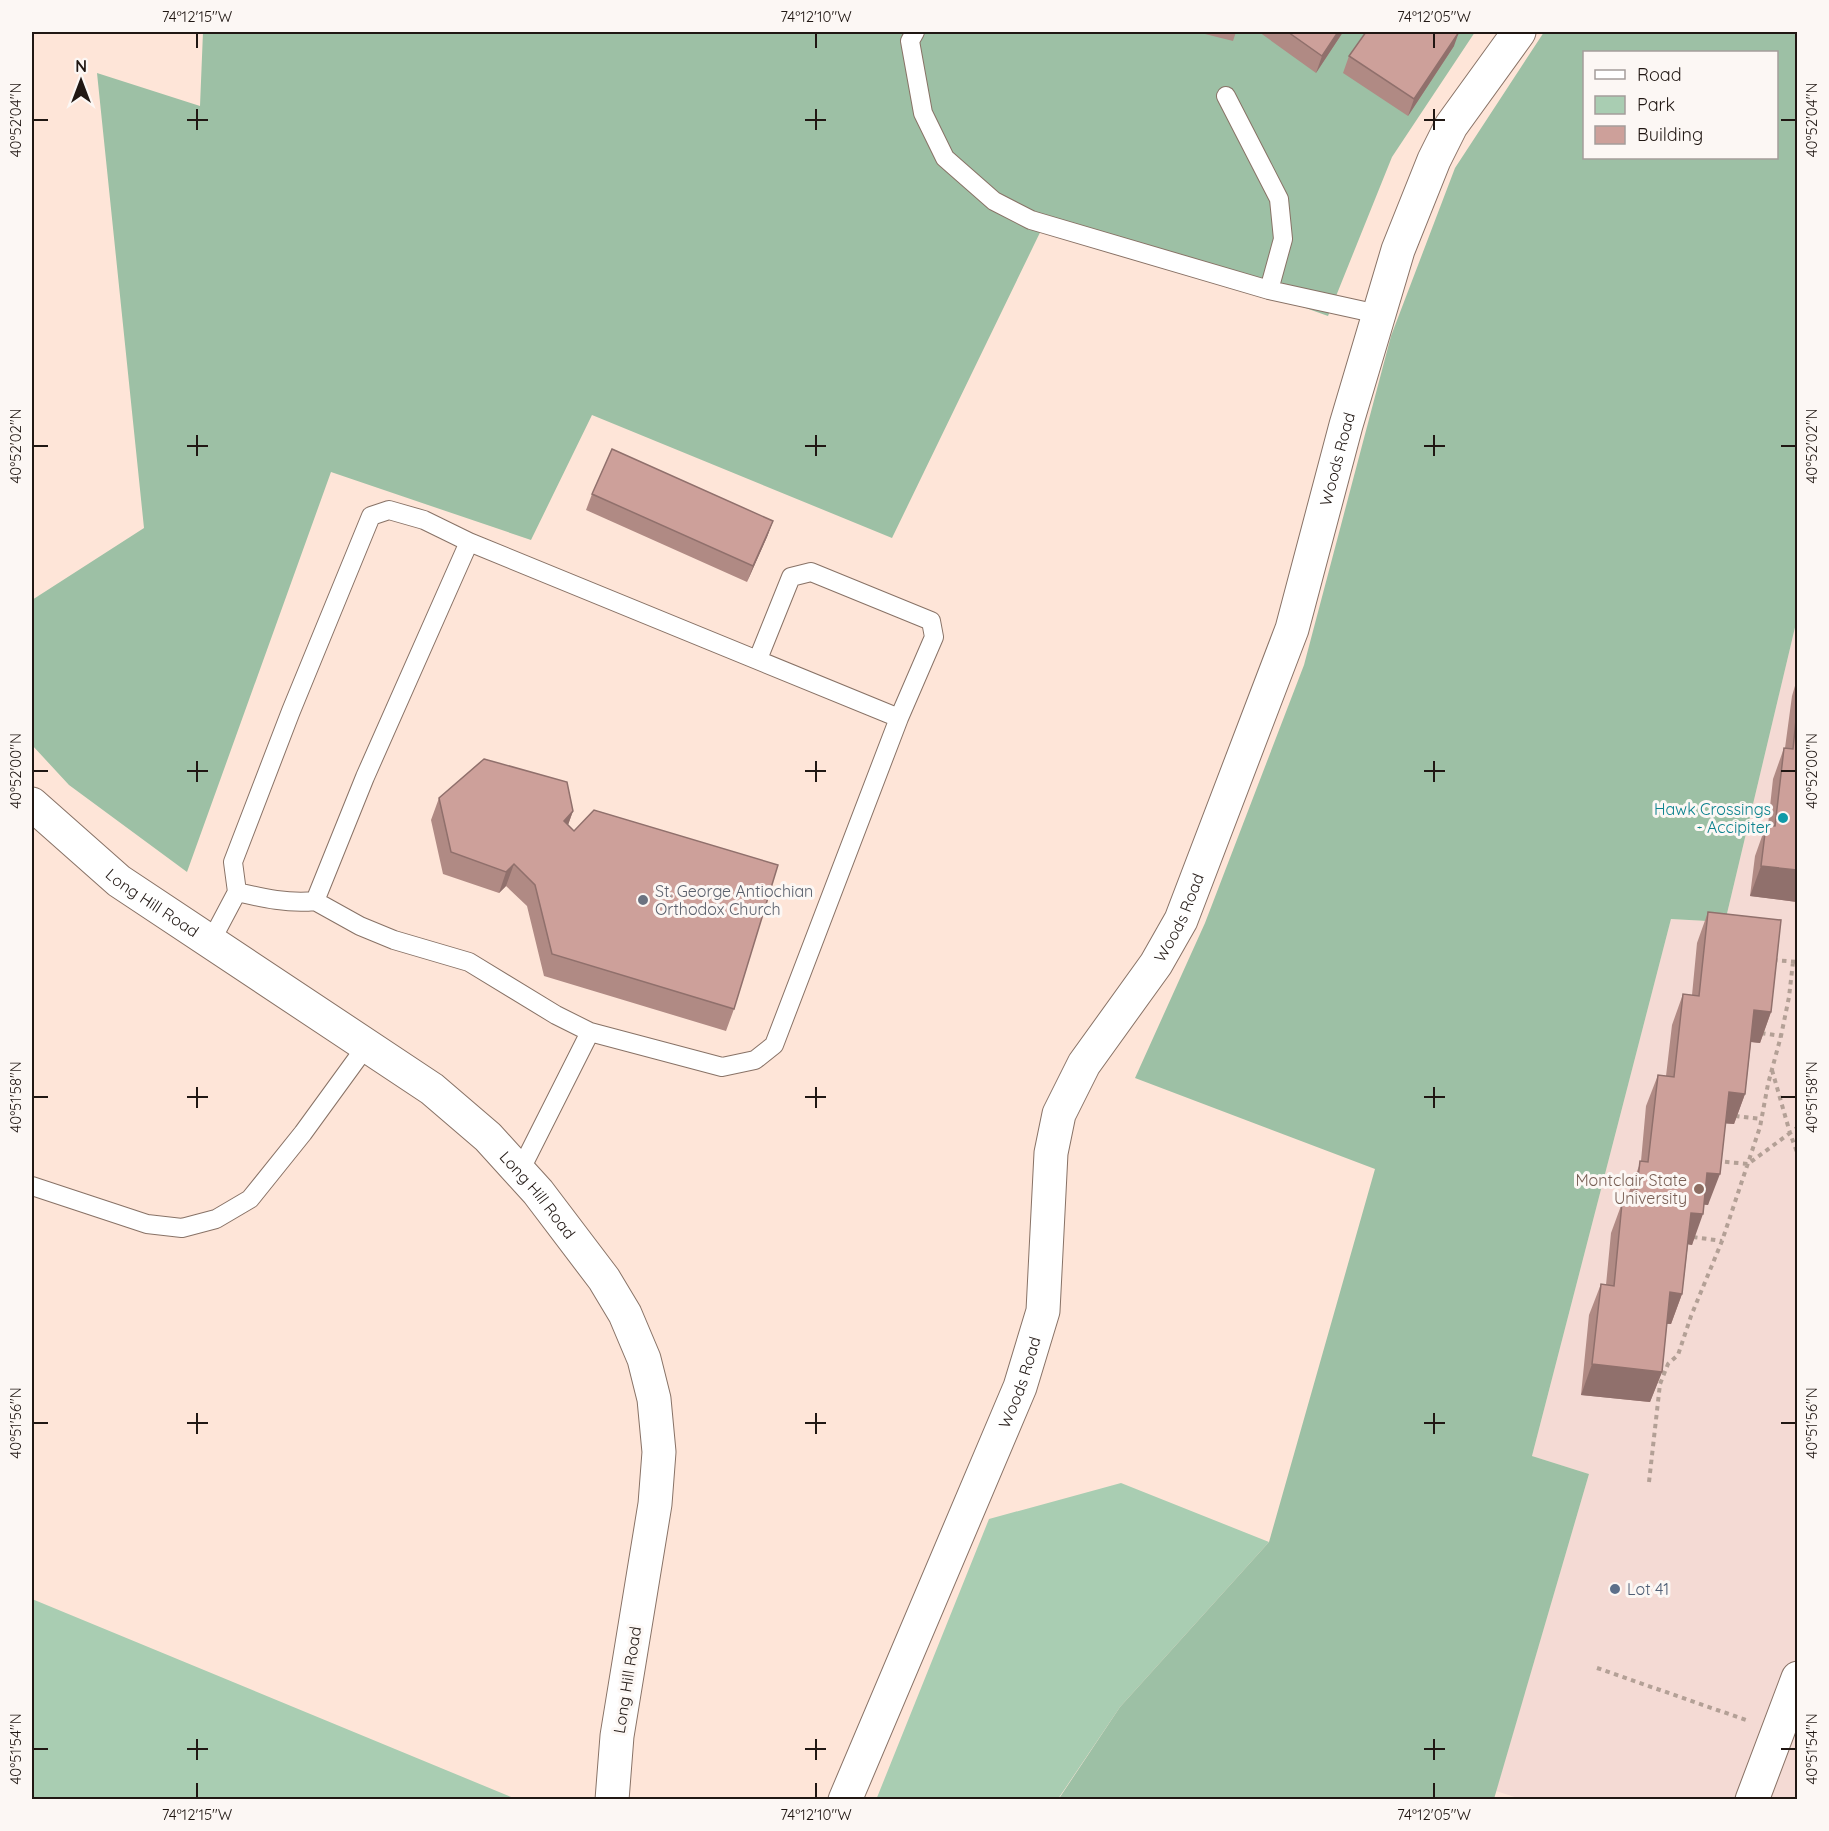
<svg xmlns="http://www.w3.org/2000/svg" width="1829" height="1831" font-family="Quicksand,sans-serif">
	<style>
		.education { fill: #f4dad4 }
		.green { fill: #a9cdb2 }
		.forest { fill: #9dc0a5; fill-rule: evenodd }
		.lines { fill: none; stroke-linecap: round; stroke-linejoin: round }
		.service-casing { stroke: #887266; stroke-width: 20 }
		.minor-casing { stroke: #887266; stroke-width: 35 }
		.tertiary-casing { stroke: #887266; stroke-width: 35 }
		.path { stroke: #b3a096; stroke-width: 4; stroke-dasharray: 4.5 4.5; stroke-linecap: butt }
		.service { stroke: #fff; stroke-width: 18 }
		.minor { stroke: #fff; stroke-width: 33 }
		.tertiary { stroke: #fff; stroke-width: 33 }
		.wall { fill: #b08a84 }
		.shaded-wall { fill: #90706c }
		.building { fill: #cda09a; stroke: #90706c; stroke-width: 1.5 }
		.ticks { fill: none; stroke: #201713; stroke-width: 2 }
		.culture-dot { fill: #0f9aa8; stroke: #fcf7f4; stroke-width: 2 }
		.worship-dot { fill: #6b7280; stroke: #fcf7f4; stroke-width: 2 }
		.education-dot { fill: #8d6e63; stroke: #fcf7f4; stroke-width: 2 }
		.service-dot { fill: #5c6f8a; stroke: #fcf7f4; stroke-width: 2 }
		.labels { text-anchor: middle; stroke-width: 6; stroke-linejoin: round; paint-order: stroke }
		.street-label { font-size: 16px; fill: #201713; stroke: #fcf7f4 }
		.culture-label { font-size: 16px; fill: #0d838f; stroke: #fcf7f4; text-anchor: end }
		.worship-label { font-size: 16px; fill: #5b616d; stroke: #fcf7f4; text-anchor: start }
		.education-label { font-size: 16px; fill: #785e54; stroke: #fcf7f4; text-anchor: end }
		.service-label { font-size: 16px; fill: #4e5e75; stroke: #fcf7f4; text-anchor: start }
		.neatline { fill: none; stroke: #201713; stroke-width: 2 }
		.ticks-label { font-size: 15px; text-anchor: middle; fill: #201713 }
	</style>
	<rect width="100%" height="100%" fill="#fee5d8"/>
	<path class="education" d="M1797,619V1799L1524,1800L1496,1791L1589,1474L1532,1456L1671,919L1725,922Z"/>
	<path class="green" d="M1121,1483L1269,1542L1120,1707L1058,1799L876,1800L989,1519Z
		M32,1599L516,1799H32Z"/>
	<path class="forest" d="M203,32H1475L1392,157L1328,316L1048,216L892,538L592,415L531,540L331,472L187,872L69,785L32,745V600L144,528L97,73L200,106Z
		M1544,32H1797V619L1725,922L1671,919L1532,1456L1589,1474L1494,1799L1058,1800L1120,1707L1269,1542L1375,1169L1135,1078L1205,923L1304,665L1391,336L1455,168ZM1584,52H1776V158H1584Z"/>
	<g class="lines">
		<g class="service-casing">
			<path id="service" d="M915,32L910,41L923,113L945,158L994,201L1031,220L1269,290L1378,314
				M1226,96L1279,199L1283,239L1269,290
				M469,542L899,718
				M315,901L360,926L394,940L469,962L556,1015L590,1032L722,1067L755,1060L774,1045L899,718L934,637L931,621L811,572L791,577L758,659
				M210,943L237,892L233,862L291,711L371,516L389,510L424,520L469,542L365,777L315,901C289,904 263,898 237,892
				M520,1171L590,1032
				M32,1186L147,1224L182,1228L216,1219L250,1199L303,1133L367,1045"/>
		</g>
		<g class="minor-casing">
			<g id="minor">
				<path id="s1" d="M845,1800L1020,1387L1043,1311L1051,1153L1059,1114L1084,1064L1156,964L1181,920L1292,629L1346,425L1398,250L1434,160L1451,126L1519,32"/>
			</g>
		</g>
		<g class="tertiary-casing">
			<g id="tertiary">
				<path id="s2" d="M32,804L119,881L432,1089L488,1137L538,1192L604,1279L625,1314L644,1359L654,1399L659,1452L655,1504L617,1736L612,1800"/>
				<path d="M1752,1800L1798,1678"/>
			</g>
		</g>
		<path class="path" d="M1773,960L1798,962
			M1761,1033L1781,1036
			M1772,1070L1790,1133L1798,1127
			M1735,1116L1761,1119
			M1716,1161L1748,1164L1790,1133L1798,1155
			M1693,1237L1722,1241
			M1649,1482L1660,1384L1668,1364L1678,1355L1691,1316L1722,1241L1760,1127L1768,1084L1781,1036L1789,997L1793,962
			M1597,1668L1746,1720"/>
		<use href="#service" class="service"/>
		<use href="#minor" class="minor"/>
		<use href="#tertiary" class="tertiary"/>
	</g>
	<path class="wall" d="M1197,32H1236L1233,41Z
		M1259,32H1343L1316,73Z
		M1454,46L1408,116L1343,73L1349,56Z
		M592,494L773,521L767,537L747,582L586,510Z
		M1797,679V902L1750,896L1755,856L1766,825H1768L1773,779L1784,748H1785L1792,696Z
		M439,798L573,811L568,825L734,1009L726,1031L544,976L527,906L506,886L499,893L443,874L431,820Z
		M1708,912L1771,1012L1760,1043L1751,1042L1745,1094L1734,1124L1725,1123L1708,1205L1704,1204L1692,1245L1688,1244L1682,1294L1671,1324H1667L1662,1372L1650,1402L1581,1395L1589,1315L1601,1284L1606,1285L1611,1233L1622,1203H1627L1629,1192L1641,1161L1646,1106L1658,1075L1666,1076L1672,1025L1683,994L1692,995L1697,943Z"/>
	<path class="shaded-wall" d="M1338,32H1343L1316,73L1322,56Z
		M1459,32L1454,46L1408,116L1414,99Z
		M773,521L767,537L747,582L753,566Z
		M573,811L565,833L564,821Z
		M514,864L506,886L499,893L506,872Z
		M1761,866L1797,870V902L1750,896Z
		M1754,1010L1771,1012L1760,1043L1743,1041Z
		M1729,1092L1745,1094L1734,1124L1718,1123Z
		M1707,1173L1720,1174L1708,1205L1696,1204Z
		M1691,1213L1703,1214L1692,1245L1680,1243Z
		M1670,1292L1682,1294L1671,1324L1659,1323Z
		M1592,1364L1662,1372L1650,1402L1581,1395Z"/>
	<path class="building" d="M1288,32H1338L1322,56Z
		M1366,32H1459L1414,99L1349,56Z
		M612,449L773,521L753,566L592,494Z
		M1797,710V870L1761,866L1766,825L1775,826L1784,748L1793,749Z
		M484,759L567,782L573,811L564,821L574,831L594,810L778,865L734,1009L552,954L535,885L514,864L506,872L451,852L439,798Z
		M1708,912L1781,920L1771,1012L1754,1010L1745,1094L1729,1092L1720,1174L1707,1173L1703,1214L1691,1213L1682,1294L1670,1292L1662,1372L1592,1364L1601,1284L1614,1286L1622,1203L1635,1204L1640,1161L1648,1162L1658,1075L1674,1077L1683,994L1699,996Z"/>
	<path class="ticks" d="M197,33V48M816,33V48M1434,33V48M197,109V130M816,109V130M1434,109V130M33,120H48M187,120H208M805,120H826M1424,120H1445M1781,120H1796M197,435V456M816,435V456M1434,435V456M33,446H48M187,446H208M805,446H826M1424,446H1445M1781,446H1796M197,761V782M816,761V782M1434,761V782M33,771H48M187,771H208M805,771H826M1424,771H1445M1781,771H1796M197,1087V1108M816,1087V1108M1434,1087V1108M33,1097H48M187,1097H208M805,1097H826M1424,1097H1445M1781,1097H1796M197,1413V1434M816,1413V1434M1434,1413V1434M33,1423H48M187,1423H208M805,1423H826M1424,1423H1445M1781,1423H1796M197,1739V1760M816,1739V1760M1434,1739V1760M33,1749H48M187,1749H208M805,1749H826M1424,1749H1445M1781,1749H1796M197,1783V1798M816,1783V1798M1434,1783V1798"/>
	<circle class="culture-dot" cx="1783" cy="818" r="6"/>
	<circle class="worship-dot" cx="643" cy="900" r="6"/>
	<circle class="education-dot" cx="1699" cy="1189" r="6"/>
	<circle class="service-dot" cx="1615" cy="1589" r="6"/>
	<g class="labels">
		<g class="street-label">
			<text dy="6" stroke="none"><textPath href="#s1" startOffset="1443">Woods Road</textPath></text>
			<text dy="6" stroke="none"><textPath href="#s2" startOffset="156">Long Hill Road</textPath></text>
			<text dy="6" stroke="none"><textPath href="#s1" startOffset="957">Woods Road</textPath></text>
			<text dy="6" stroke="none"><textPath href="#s2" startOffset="642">Long Hill Road</textPath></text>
			<text dy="6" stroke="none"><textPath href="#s1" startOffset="453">Woods Road</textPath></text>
			<text transform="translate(627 1680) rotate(-81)" y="6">Long Hill Road</text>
		</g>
		<g class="culture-label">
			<text x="1771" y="815">Hawk Crossings<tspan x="1771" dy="18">- Accipiter</tspan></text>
		</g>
		<g class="worship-label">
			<text x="655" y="897">St. George Antiochian<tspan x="655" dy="18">Orthodox Church</tspan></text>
		</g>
		<g class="education-label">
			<text x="1687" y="1186">Montclair State<tspan x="1687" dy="18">University</tspan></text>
		</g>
		<g class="service-label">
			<text x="1627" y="1595">Lot 41</text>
		</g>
	</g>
	<rect width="1829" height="1831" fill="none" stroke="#fcf7f4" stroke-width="66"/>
	<rect x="1583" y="51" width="195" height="108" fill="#fcf7f4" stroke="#a49d9a" stroke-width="1.5"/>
	<rect x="1595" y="70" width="30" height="9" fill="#ffffff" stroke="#a49d9a" stroke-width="1.5"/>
	<text x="1637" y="81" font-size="18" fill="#201713">Road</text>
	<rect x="1595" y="96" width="30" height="18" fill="#a9cdb2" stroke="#a49d9a" stroke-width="1.5"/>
	<text x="1637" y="111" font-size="18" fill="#201713">Park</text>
	<rect x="1595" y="126" width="30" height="18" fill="#cda09a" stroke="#a49d9a" stroke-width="1.5"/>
	<text x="1637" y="141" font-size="18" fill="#201713">Building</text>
	<g transform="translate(81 81)" stroke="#fcf7f4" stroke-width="4.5" paint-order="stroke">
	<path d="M0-4.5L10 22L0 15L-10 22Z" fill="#201713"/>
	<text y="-9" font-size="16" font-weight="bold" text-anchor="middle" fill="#201713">N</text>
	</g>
	<rect x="33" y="33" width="1763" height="1765" class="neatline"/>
	<g class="ticks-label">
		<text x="197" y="22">74°12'15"W</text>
		<text x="816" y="22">74°12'10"W</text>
		<text x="1434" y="22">74°12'05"W</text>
		<text transform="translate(16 120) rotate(-90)" y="5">40°52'04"N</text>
		<text transform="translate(1812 120) rotate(-90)" y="5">40°52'04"N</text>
		<text transform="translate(16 446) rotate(-90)" y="5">40°52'02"N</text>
		<text transform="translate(1812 446) rotate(-90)" y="5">40°52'02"N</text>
		<text transform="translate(16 771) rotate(-90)" y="5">40°52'00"N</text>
		<text transform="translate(1812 771) rotate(-90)" y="5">40°52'00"N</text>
		<text transform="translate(16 1097) rotate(-90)" y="5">40°51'58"N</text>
		<text transform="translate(1812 1097) rotate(-90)" y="5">40°51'58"N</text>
		<text transform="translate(16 1423) rotate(-90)" y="5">40°51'56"N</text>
		<text transform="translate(1812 1423) rotate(-90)" y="5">40°51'56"N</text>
		<text transform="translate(16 1749) rotate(-90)" y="5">40°51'54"N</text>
		<text transform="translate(1812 1749) rotate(-90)" y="5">40°51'54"N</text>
		<text x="197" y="1820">74°12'15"W</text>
		<text x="816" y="1820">74°12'10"W</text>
		<text x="1434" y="1820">74°12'05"W</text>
	</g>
</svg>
